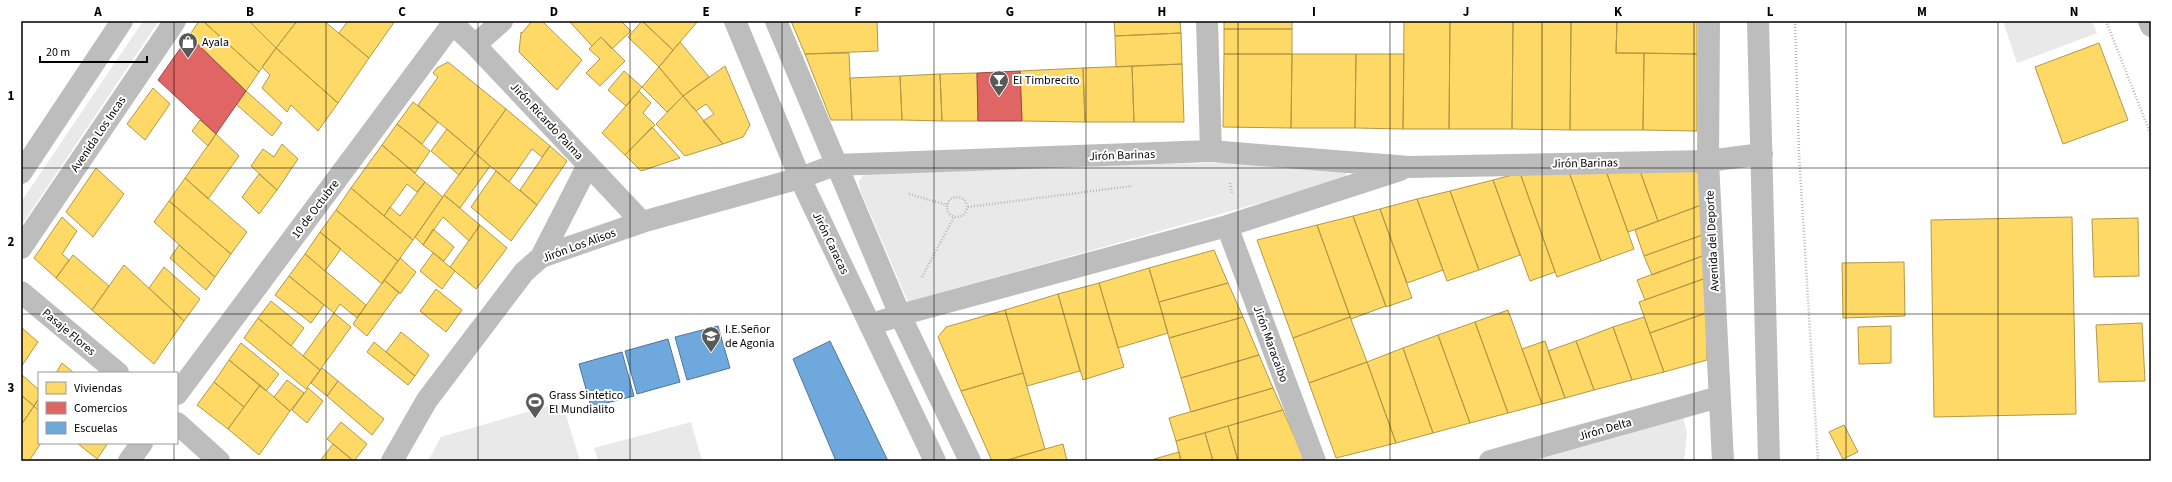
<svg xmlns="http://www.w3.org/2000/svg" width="2172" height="482" font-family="'Source Sans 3',sans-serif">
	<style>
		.green { fill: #e9e9e9 }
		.homes { fill: #ffd966; stroke: #b29847 }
		.shops { fill: #e06666; stroke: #9d4747 }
		.schools { fill: #6fa8dc; stroke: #4e769a }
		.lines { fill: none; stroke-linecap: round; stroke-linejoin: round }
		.path { stroke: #b8b8b8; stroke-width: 2.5; stroke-dasharray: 1 2; stroke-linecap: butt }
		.minor { stroke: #bdbdbd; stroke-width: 22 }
		.tertiary { stroke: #bdbdbd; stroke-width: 22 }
		.grid { fill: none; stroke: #000; stroke-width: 1; stroke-opacity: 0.55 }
		.labels { text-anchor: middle; stroke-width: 4; stroke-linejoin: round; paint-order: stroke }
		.poi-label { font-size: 12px; fill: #000; stroke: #fff; text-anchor: start }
		.street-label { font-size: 12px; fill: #000; stroke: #fff }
		.neatline { fill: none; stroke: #000; stroke-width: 1.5 }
		.grid-label { font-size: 13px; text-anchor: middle; font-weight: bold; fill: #000 }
	</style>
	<rect width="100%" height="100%" fill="#fff"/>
	<path class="green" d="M143,21H159L21,226V202Z
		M2003,21H2092L2097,33L2017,63Z
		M1226,163L1347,172L1345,179L908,302L860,190L859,181L864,175L879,167Z
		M562,402L580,461H428L441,437Z
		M1683,417L1687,432L1684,461H1518Z
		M691,422L702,461H598L594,448Z"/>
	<path class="homes" d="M199,21H203L259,72L246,91L189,36Z
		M203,21H249L276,48L259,72Z
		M249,21H297L276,48Z
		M297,21H324L369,58L338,103L276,48Z
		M348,21H395L369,58L339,33Z
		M532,21H542L582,60L557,90L519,52L521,32L522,33Z
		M569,21H621L631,31L612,49L601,37L592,46Z
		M642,21H698L673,50Z
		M642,21L673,50L659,67L628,37Z
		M791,21H877L878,51L805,54Z
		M1114,21H1180L1181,33L1115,36Z
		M1224,21H1292V29H1224Z
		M1404,21H1450L1449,129H1403Z
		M1450,21H1513L1512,129H1449Z
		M1513,21H1571L1570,130L1512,129Z
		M1571,21H1617L1616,53H1644L1643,130H1570Z
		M1617,21H1697V54L1616,53Z
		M1224,29H1292V54H1224Z
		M1181,33L1182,64L1116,67L1115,36Z
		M601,37L625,61L600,86L586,73L600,59L589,49Z
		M680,42L709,77L683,96L659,67Z
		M2099,43L2128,120L2063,144L2035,67Z
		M276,48L338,103L318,131L291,105L287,112L262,88L270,75L262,67Z
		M849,53L852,120H831L805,54Z
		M1644,53L1697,54V131L1643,130Z
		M1224,54H1292L1291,128L1223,127Z
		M1292,54H1356L1355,128H1291Z
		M1356,54H1404L1403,129L1355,128Z
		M448,62L506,109L475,153L418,105L438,77L433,73L437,68Z
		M1182,64L1184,122H1134L1132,66Z
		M725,66L750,125L743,137L723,144L703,121L714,114L706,104L696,111L683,96Z
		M1132,66L1134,122H1085L1083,68Z
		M659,67L683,96L667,112L642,87Z
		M1083,68L1085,122L1022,121L1020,71Z
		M624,71L642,87L626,106L608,90Z
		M977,73L978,121H942L940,74Z
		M940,74L942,121L902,120L900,76Z
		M900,76L902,120H852L850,78Z
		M153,88L170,104L145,140L127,124Z
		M246,91L282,123L272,136L236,104Z
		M639,91L651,103L643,113L655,125L625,155L602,133Z
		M683,96L696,111L723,144L685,156L656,124Z
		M413,102L438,122L422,144L397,124Z
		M506,109L550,146L542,157L532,149L509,182L475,153Z
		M200,120L216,134L208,146L192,131Z
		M397,124L430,151L415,173L382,145Z
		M652,127L680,158L641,171L625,155Z
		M447,129L475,153L459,175L431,151Z
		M216,134L239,156L208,199L185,178Z
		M282,144L298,159L277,190L251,166L263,149L274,157Z
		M382,145L425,182L417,192L407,184L384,216L351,188Z
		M550,146L567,161L537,205L520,190Z
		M475,153L490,166L460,208L444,195Z
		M96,168L124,194L93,237L66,212Z
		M1697,170L1704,191V204L1658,221L1640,171Z
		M496,171L537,205L511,241L471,207Z
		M1606,171L1634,249L1601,261L1569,172Z
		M1606,171H1640L1658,221L1628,232Z
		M1569,172L1601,261L1557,277L1520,173Z
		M1520,173L1555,272L1530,281L1493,180Z
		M259,174L277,190L259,214L242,197Z
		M185,178L247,232L231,254L169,201Z
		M1493,180L1520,255L1479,270L1450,191Z
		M425,182L443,197L413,240L384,216L390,207L400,216Z
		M351,188L413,240L398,261L336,210Z
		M1450,191L1479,270L1447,281L1417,199Z
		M444,195L480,225L469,241L443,217L423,245L415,237Z
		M1417,199L1443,270L1407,283L1380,209Z
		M169,201L231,254L215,277L154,222Z
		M1704,204L1705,234L1644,256L1635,230Z
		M1380,209L1412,298L1386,307L1353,216Z
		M336,210L398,261L382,284L320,232Z
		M1353,216L1386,306L1351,319L1317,225Z
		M62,217L77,231L62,254L69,260L56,278L34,258Z
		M2072,217L2076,414L1934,417L1931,220Z
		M2138,218L2139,276L2094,277L2092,219Z
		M480,225L507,248L476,289L450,267Z
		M1317,225L1350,317L1293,338L1257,240Z
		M433,229L454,247L444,261L423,245Z
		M320,232L341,249L325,271L305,254Z
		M1705,234V255L1652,275L1644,256Z
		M179,245L215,277L206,290L170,258Z
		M1214,250L1228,283L1159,302L1149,268Z
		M433,253L455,271L442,289L420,271Z
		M305,254L366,305L357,318L340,304L334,313L289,276Z
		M73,255L109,286L92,310L56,278Z
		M1705,255L1706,278L1645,300L1637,280Z
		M400,258L416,272L400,294L384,280Z
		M1904,262L1905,316L1843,318L1842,263Z
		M124,265L184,321L154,364L92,310Z
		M164,267L200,299L184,321L149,288Z
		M1149,268L1168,333L1118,348L1099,283Z
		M289,276L324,305L311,323L275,295Z
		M1706,278V313L1650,333L1639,302Z
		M384,280L399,292L367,336L353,324Z
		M1099,283L1124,367L1083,380L1058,294Z
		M1228,283L1243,317L1169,338L1159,302Z
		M436,289L462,310L446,332L420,311Z
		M1058,294L1080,371L1027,386L1005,310Z
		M271,301L304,328L291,346L258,318Z
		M1005,310L1023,373L961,391L938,337L946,327Z
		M1508,310L1542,404L1508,413L1475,322Z
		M334,313L351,327L320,370L303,356Z
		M1706,313L1707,360L1664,372L1650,333Z
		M1243,317L1259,355L1181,378L1169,338Z
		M1350,317L1367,362L1309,383L1293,338Z
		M1644,317L1664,372L1632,380L1613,327Z
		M258,318L320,370L306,389L244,338Z
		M1475,322L1508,413L1470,423L1438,335Z
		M2142,323L2145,381L2099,382L2096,325Z
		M1891,326V363L1859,364L1858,327Z
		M21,327L38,342L21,367Z
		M1613,327L1632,380L1594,390L1576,341Z
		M401,332L429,355L415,376L386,352Z
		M1438,335L1470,423L1433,433L1403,348Z
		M1545,341L1565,398L1542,404L1522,349Z
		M1576,341L1594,390L1565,398L1548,351Z
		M374,342L415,376L408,385L367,352Z
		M241,343L279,374L266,391L229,360Z
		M1403,348L1433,433L1396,443L1367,362Z
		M1259,355L1273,388L1191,412L1181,378Z
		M229,360L260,385L244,407L214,382Z
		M1367,362L1396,443L1336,458L1309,383Z
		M62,363L74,373H56Z
		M322,368L338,381L327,396L311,383Z
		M1023,373L1045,449L1004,461H992L961,391Z
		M21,374L39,390V398L34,406L21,395Z
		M287,380L304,393L290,411L274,397Z
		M338,381L384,419L372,435L327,396Z
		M214,382L244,407L228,429L197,405Z
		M260,385L290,411L259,455L228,429Z
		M308,388L323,401L307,423L292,410Z
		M1273,388L1283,410L1176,441L1169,418Z
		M21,395L34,406L21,425Z
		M39,398V411L34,406Z
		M34,406L39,411V443H41L29,461H21V425Z
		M1283,410L1305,461H1238L1228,426Z
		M341,422L367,444L354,461L327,439Z
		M1844,425L1858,452L1843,459L1829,432Z
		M1228,426L1238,461H1213L1205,433Z
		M1205,433L1213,461H1181L1176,441Z
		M77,443H108L97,459Z
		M333,444L353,461H320Z
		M1063,444L1067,461H1004L1045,449Z
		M1179,452L1181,461H1155L1154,459Z"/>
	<path class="shops" d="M189,36L246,91L216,134L158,80Z
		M1020,71L1022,121H978L977,73Z"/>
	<path class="schools" d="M718,326L730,368L687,380L675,337Z
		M668,339L680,382L637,394L625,351Z
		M830,341L888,461H836L793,359Z
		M622,352L634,396L591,407L579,364Z"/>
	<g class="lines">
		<path class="path" d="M1795,21L1799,153L1818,461
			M2106,21L2151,135
			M1230,183L1232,193
			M909,194L947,205
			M947 207a10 10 0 1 1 20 0a10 10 0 1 1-20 0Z
			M968,207L1132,186
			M922,277L954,217"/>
		<path class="minor" d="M450,21L475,45L642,222
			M735,21L800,178L935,461
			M776,21L900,315L970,461
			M1207,21L1211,151
			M1709,21L1708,161L1723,461
			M1758,21L1769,461
			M2149,21L2151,26
			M475,45L502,21
			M1227,226L1315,461
			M541,257L588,165
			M21,292L118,373
			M870,325L900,315L1227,226L1400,170
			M177,394L453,23
			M177,423L219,461
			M129,461L142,443
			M392,461L427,400L524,272L541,257L642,222L800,178L835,165L1211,151L1409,167L1708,161L1762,154
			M1490,461L1719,397"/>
		<path class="tertiary" d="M21,173L122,21
			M21,248L175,21"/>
	</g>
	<path class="grid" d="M174,21V373M326,21V461M478,21V461M630,21V461M782,21V461M934,21V461M1086,21V461M1238,21V461M1390,21V461M1542,21V461M1694,21V461M1846,21V461M1998,21V461M21,168H2151M21,314H2151M174,443V461"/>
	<defs>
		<g id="shop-pin" transform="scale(1)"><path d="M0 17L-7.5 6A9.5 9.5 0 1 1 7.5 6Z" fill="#595959" stroke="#fff"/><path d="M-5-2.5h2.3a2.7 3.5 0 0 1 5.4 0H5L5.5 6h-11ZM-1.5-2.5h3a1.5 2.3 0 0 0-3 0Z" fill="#fff"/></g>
		<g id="bar-pin" transform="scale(1)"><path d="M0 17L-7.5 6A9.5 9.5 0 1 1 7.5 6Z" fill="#595959" stroke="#fff"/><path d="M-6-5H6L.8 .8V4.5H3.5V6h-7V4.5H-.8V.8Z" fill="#fff"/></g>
		<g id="school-pin" transform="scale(1)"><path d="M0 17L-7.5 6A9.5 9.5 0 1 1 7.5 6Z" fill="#595959" stroke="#fff"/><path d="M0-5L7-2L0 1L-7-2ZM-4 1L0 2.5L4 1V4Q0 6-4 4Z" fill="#fff"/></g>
		<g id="stadium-pin" transform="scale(1)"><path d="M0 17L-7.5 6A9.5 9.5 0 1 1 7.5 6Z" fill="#595959" stroke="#fff"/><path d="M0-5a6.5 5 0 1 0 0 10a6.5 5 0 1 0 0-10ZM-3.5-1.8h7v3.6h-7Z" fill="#fff"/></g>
	</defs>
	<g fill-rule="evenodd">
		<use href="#shop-pin" x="188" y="42"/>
		<use href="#bar-pin" x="999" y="80"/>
		<use href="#school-pin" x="711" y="336"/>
		<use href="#stadium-pin" x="535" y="402"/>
	</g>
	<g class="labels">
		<g class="poi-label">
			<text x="202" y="46">Ayala</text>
			<text x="1013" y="84">El Timbrecito</text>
			<text x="725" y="333">I.E.Señor<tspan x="725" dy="14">de Agonia</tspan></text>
			<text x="549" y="399">Grass Sintetico<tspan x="549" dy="14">El Mundialito</tspan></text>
		</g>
		<g class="street-label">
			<text transform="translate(547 121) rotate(47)" y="4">Jirón Ricardo Palma</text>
			<text transform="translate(98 134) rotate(-56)" y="4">Avenida Los Incas</text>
			<text transform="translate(1122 155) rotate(-2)" y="4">Jirón Barinas</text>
			<text transform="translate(1585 163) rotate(-1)" y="4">Jirón Barinas</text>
			<text transform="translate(315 209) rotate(-53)" y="4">10 de Octubre</text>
			<text transform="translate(1712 241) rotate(-93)" y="4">Avenida del Deporte</text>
			<text transform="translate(831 243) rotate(64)" y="4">Jirón Caracas</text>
			<text transform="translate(579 245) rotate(-20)" y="4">Jirón Los Alisos</text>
			<text transform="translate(69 332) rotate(40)" y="4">Pasaje Flores</text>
			<text transform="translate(1271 344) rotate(70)" y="4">Jirón Maracaibo</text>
			<text transform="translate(1605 429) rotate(-16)" y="4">Jirón Delta</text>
		</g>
	</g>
	<rect width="2172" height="482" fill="none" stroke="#ffffff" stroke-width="44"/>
	<rect x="38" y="372" width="140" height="72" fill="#ffffff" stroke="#999999"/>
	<rect x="46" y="382" width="20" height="12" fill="#ffd966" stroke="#999999"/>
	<text x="74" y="392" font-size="12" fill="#000000">Viviendas</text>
	<rect x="46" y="402" width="20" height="12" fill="#e06666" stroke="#999999"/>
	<text x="74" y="412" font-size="12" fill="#000000">Comercios</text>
	<rect x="46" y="422" width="20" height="12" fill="#6fa8dc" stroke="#999999"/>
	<text x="74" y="432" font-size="12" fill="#000000">Escuelas</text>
	<path d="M40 56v6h107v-6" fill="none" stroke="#000000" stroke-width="2"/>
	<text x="46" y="56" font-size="12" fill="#000000" stroke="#ffffff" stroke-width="3" paint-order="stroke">20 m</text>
	<rect x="22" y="22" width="2128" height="438" class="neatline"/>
	<g class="grid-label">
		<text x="98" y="16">A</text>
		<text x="250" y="16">B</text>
		<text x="402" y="16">C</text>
		<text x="554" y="16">D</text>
		<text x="706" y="16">E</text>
		<text x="858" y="16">F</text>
		<text x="1010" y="16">G</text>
		<text x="1162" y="16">H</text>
		<text x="1314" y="16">I</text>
		<text x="1466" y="16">J</text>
		<text x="1618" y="16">K</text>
		<text x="1770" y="16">L</text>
		<text x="1922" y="16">M</text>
		<text x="2074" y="16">N</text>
		<text x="11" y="100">1</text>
		<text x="11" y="246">2</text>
		<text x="11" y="392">3</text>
	</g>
</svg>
